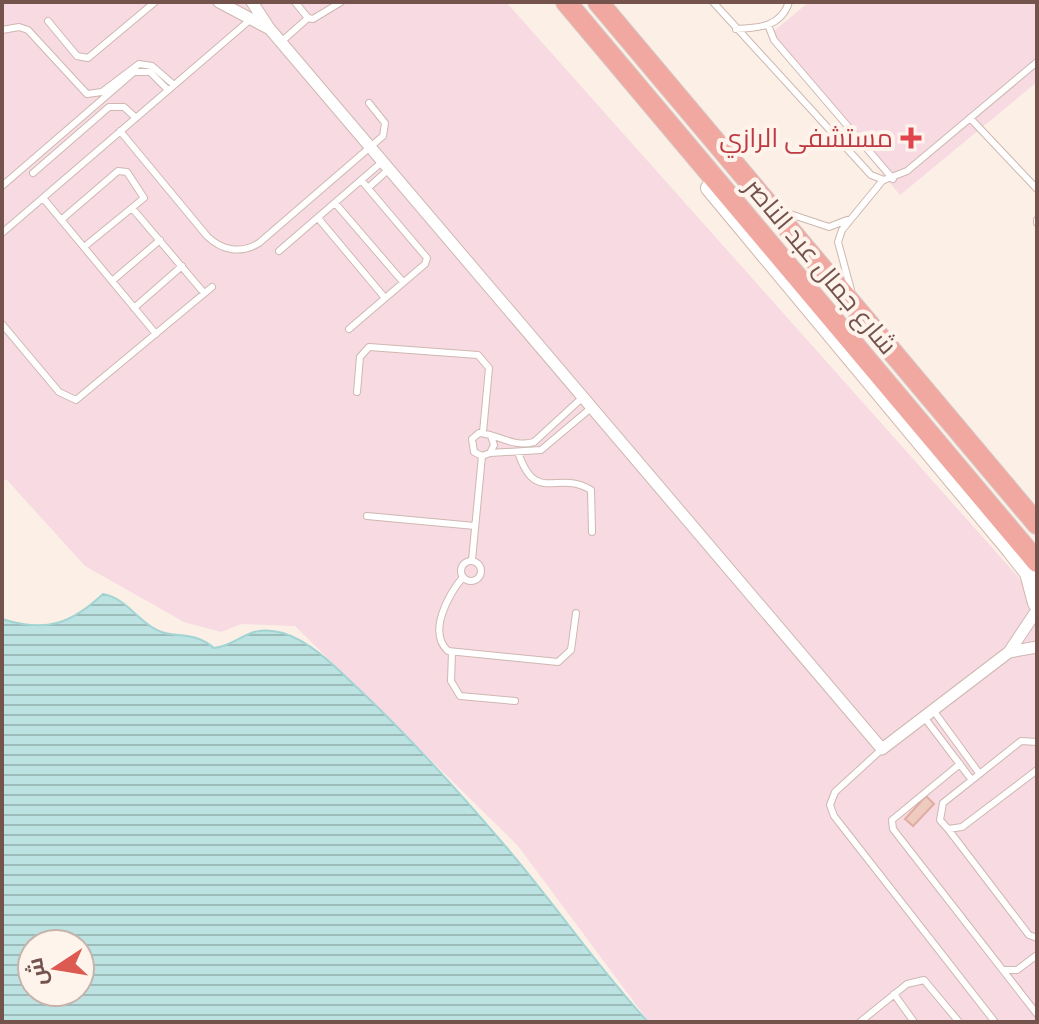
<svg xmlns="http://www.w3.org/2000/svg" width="1039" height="1024" font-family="Overpass,Cairo,sans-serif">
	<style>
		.medical { fill: #f8dae3 }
		.water { fill: url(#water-rules); stroke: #a2d4d4; stroke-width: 2; fill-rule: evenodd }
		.building { fill: #efcabf; stroke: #e0aea1; stroke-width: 2 }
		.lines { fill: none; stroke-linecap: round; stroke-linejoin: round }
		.lane-casing { stroke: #ceb8b0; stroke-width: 8 }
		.street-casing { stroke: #ceb8b0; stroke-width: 13 }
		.secondary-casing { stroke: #d1b7ad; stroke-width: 18 }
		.highway-casing { stroke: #d5cbc9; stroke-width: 22 }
		.lane { stroke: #fff; stroke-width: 6 }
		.street { stroke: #fff; stroke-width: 11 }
		.secondary { stroke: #fff; stroke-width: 16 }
		.highway { stroke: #f1a8a1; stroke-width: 20 }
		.health-dot { fill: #e0444e; stroke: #fef4ec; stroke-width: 3 }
		.labels { text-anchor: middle; stroke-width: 8; stroke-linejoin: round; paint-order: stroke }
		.health-label { font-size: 26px; fill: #be3a42; stroke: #fef4ec; text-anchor: end }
		.street-label { font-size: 26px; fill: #73534c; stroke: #fef4ec }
	</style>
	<defs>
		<pattern id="water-rules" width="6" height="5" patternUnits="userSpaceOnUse" patternTransform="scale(2)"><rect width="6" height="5" fill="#bce3e2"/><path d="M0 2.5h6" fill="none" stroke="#9dbbb9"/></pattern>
	</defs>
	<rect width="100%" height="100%" fill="#fbefe6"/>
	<path class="medical" d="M2,2H506L1037,598V1022H649L518,846L295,626L241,624L221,632L184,622L85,566L7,480L2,479Z
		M809,2H1037V82L900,195L768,36Z"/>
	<path class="water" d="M103,594C127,599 135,618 155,629C173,640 191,629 214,648C240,645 248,623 283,633C315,643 342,674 365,695C415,743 461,794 506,847C555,904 597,967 648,1022H2V619C46,633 71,624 103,594ZM32,944H80V992H32Z"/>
	<path class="building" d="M926,796L934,804L913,826L905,819Z"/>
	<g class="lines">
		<g class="lane-casing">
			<path id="lane" d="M295,2L308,18L313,19L341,2
				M713,2L871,175L884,180L907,171L1037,62
				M48,21L77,56L88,58L155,2
				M768,25L774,40L893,179
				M736,29C759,28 781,27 789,2
				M2,30L19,27L28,30L87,94L102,92L139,64L152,66L174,85
				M281,42L308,18
				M970,118L1037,189
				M120,131L207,236C222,251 241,254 259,243L383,136L385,123L369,103
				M33,173L109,107H124L136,118
				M2,186L134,72H150L168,90
				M368,188L389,169
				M43,198L156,334
				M335,203L403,282
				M132,208L204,293
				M787,213L829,227L847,220
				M318,218L385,298
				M61,220L118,171L127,172L144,198L84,247
				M1037,220V223
				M2,233L251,19
				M279,251L382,162
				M112,281L160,240
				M851,290L838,242L842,230L883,180
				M134,308L182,266
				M2,324L59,392L76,400L212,287
				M349,329L425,264L427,258L361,180
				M357,392L360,357L369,347L478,355L489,368L483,432
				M491,436L494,445L490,453L482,456L474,452L472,439L479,433C498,434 513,448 534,442L583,397
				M518,452C536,506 557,469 591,490L592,532
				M490,453L541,450L591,408
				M367,516L475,526
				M472,560L482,456
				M461 571a10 10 0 1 1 20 0a10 10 0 1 1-20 0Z
				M463,577C449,594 427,632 448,651L558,662L571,650L576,613
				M452,652L451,681L460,696L515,701
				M933,710L979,773
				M924,717L971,779
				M1037,742L1021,741L943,803L940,820L948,829L962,827L1037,770
				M882,749L835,792L830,805L834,816L995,1022
				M960,764L892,820L893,829L1037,1014
				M948,829L1029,935L1037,938
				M1003,970H1017L1037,955
				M894,994L914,1022
				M860,1022L907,984L924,980L959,1022"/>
		</g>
		<g class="street-casing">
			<path id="street" d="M219,2L268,28
				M252,2L269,28L882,749L1009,652L1037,610
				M1009,652L1037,647"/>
		</g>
		<g class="secondary-casing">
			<path id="secondary" d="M709,188L1010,550L1028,573L1036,603"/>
		</g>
		<g class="highway-casing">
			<path id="highway" d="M566,2L1037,562
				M598,2L1037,524"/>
		</g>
		<use href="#lane" class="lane"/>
		<use href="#street" class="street"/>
		<use href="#secondary" class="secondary"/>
		<use href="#highway" class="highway"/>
	</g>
	<path class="health-dot" d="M907 126h8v8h8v8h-8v8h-8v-8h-8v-8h8z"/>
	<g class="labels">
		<g class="health-label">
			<text x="893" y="147">مستشفى الرازي</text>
		</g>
		<g class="street-label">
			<text transform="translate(821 266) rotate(50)" y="9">شارع جمال عبد الناصر</text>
		</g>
	</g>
	<rect width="1039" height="1024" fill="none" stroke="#73534c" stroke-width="8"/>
	<g transform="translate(56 968) rotate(258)"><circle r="38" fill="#fef4ec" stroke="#c6b4ac" stroke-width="2"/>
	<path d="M0-6L14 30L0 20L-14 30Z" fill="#dd5a53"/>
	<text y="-12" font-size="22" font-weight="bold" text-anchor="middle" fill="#73534c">ش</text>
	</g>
</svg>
